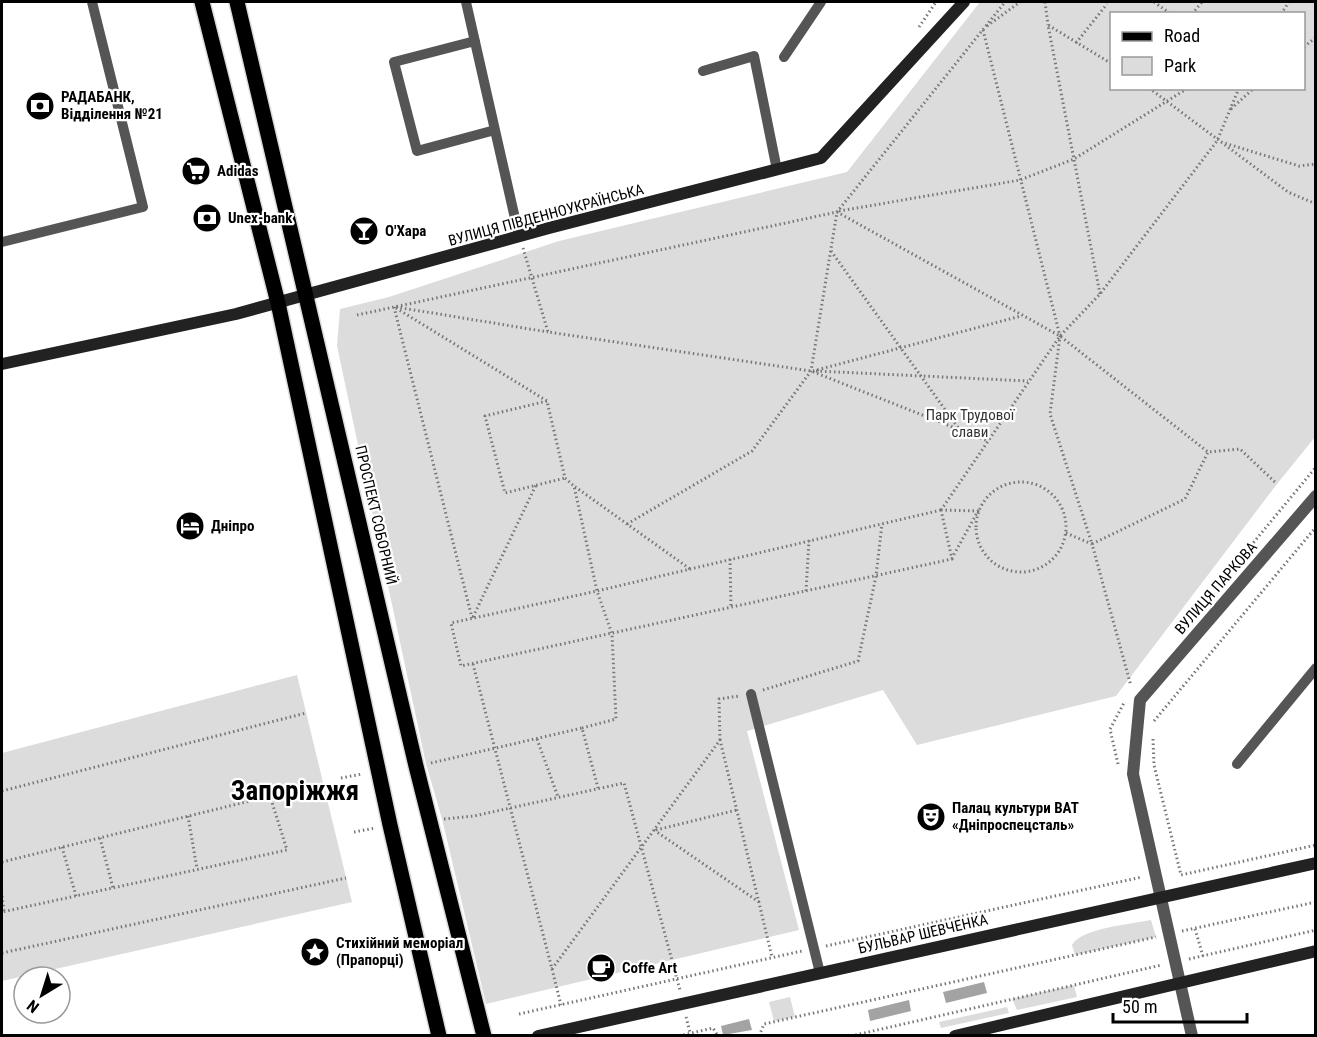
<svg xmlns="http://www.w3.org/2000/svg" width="1317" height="1037" font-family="'Roboto Condensed',sans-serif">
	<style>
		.green { fill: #dcdcdc; fill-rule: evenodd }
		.water { fill: #a3a3a3 }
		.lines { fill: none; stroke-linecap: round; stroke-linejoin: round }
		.primary-casing { stroke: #dbdbdb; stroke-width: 18 }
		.path { stroke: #777; stroke-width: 3; stroke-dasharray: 1.5 3; stroke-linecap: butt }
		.lane { stroke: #555; stroke-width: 10 }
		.street { stroke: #555; stroke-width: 12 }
		.secondary { stroke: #222; stroke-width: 12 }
		.primary { stroke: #000; stroke-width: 15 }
		.labels { text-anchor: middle; stroke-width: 4.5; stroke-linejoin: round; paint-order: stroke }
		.poi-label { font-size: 15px; font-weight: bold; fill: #000; stroke: #fff; text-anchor: start }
		.street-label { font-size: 15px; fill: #000; stroke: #fff }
		.park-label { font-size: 15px; fill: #333; stroke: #fff }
		.town-label { font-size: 27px; font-weight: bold; fill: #000; stroke: #fff }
	</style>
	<rect width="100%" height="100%" fill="#fff"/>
	<path class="green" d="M980,2H1315V437L1277,484L1116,696L917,745L883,690L747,731L799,930L486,1004L442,819L426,764L337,346L340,309L389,297L559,241L847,172ZM1112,14H1304V88H1112Z
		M297,675L352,902L2,981V753Z
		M1151,920L1156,937L1075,955L1072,945C1081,928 1132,924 1151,920Z
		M1074,985L1077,997L1017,1010L1012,999Z
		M790,997L795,1017L774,1021L769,1002Z
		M1007,1007L1009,1013L941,1028L939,1022Z"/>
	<path class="water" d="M984,982L987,993L946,1003L943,992Z
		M909,1000L911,1011L870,1021L868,1010Z
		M749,1019L752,1030L723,1035L721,1026Z"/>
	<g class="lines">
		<g class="primary-casing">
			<path id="primary" d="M202,2L278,303L390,825L439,1036
				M237,2L416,766L484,1036"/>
		</g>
		<path class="path" d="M1045,2L1048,25
			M1154,2L1171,14
			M1192,14L1202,2
			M1281,14L1289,2
			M987,26L1020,2
			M919,27L936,2
			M983,30L1060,336L1050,414L1092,544L1185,499L1208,452
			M1076,43L1107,4
			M1304,47L1316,37
			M1149,88L1288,192L1316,204
			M1231,109L1254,88
			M1221,142L1299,166L1316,164
			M839,211L1020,180L1074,159L1188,88
			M523,248L548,332L811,371L988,441
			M831,251L959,429
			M1100,294L1048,25L1112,64
			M394,307L472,618
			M396,307L548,332
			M396,308L547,401L565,478L574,486
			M357,315L837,212L1005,2
			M813,371L1021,316
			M816,371L1028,381
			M547,401L485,416L505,493L565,478
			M976 527a45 45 0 1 1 90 0a45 45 0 1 1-90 0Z
			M941,510L952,559L461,666L451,623L597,591Z
			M941,510L1060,336L1100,294L1217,141L1239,88
			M941,510L978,511L952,558
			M627,524L752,451L811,371L837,212L1060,336L1208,452L1240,449L1277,484
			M1066,533L1092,544L1131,686
			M730,559L731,607
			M1239,560L1316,467
			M806,591L809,540
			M473,617L536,485
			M473,664L552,969L720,740L772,957
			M763,690L858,661L876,576L882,524
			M1154,721L1316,527
			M582,728L616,719L612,634L597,591L574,486L690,569
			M537,739L558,797
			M1153,739L1154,765L1181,875L1316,845
			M720,740L719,699L739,696
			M431,763L582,728L598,788
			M1118,764L1110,729L1124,703
			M341,778L362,774
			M2,791L306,713
			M188,816L197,869
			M444,819L474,816L624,783L680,990
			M654,830L759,902
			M656,830L737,810
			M354,832L375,828
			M100,838L113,888
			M62,847L76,896
			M2,862L270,796L287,850L2,912
			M2,896L4,911
			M1195,929L1203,956
			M1182,931L1316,902
			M826,946L1142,877
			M2,953L346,878
			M1189,959L1316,930
			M552,969L561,1005
			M519,1014L802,951
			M686,1017L691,1036
			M679,1036L713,1028L718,1036
			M759,1036L764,1024L1156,937
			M851,1036L1162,965"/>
		<path class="lane" d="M466,2L519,236
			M475,41L394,62L417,151L495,130
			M784,57L821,2
			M703,71L754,56L777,170
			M2,242L143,207L92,2
			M751,694L820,973
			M1237,764L1316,668"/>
		<path class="street" d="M1192,1036L1133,774L1140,700L1316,496"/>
		<path class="secondary" d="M2,364L236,314L549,228L821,158L964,2
			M538,1036L1316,863
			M955,1036L1316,951"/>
		<use href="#primary" class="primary"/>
	</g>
	<defs>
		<g id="bank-disc" transform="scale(1.5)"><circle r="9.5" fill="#000" stroke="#fff"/><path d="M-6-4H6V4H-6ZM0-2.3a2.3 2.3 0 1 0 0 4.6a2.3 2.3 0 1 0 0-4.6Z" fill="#fff"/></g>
		<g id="supermarket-disc" transform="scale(1.5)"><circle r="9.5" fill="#000" stroke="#fff"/><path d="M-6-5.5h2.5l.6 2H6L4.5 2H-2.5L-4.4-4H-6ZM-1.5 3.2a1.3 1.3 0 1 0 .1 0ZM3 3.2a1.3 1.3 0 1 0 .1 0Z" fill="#fff"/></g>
		<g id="bar-disc" transform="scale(1.5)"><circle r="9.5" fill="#000" stroke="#fff"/><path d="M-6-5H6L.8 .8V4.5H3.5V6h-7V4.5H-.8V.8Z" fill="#fff"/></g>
		<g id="hotel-disc" transform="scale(1.5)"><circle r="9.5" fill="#000" stroke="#fff"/><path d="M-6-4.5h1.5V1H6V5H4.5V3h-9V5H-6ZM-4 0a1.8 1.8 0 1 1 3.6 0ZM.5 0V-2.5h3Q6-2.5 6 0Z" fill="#fff"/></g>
		<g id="theatre-disc" transform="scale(1.5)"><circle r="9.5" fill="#000" stroke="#fff"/><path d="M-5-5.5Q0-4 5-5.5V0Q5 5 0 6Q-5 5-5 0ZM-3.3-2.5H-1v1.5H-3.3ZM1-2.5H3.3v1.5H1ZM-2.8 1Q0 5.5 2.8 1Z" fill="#fff"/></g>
		<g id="sight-disc" transform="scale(1.5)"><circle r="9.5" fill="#000" stroke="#fff"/><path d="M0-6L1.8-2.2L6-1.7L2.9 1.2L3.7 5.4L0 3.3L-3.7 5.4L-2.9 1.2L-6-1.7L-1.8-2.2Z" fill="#fff"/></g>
		<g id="cafe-disc" transform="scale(1.5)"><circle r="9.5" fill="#000" stroke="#fff"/><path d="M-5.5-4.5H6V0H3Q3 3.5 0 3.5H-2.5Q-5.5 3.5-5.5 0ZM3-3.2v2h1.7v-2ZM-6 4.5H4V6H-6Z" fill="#fff"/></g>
	</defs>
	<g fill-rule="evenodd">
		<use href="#bank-disc" x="40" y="106"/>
		<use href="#supermarket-disc" x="196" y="171"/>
		<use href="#bank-disc" x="207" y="218"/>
		<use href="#bar-disc" x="364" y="231"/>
		<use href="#hotel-disc" x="190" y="526"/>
		<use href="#theatre-disc" x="931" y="817"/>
		<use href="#sight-disc" x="315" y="952"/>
		<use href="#cafe-disc" x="601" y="968"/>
	</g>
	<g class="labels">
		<g class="poi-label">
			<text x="61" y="102">РАДАБАНК,<tspan x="61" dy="17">Відділення №21</tspan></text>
			<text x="217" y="176">Adidas</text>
			<text x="228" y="223">Unex-bank</text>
			<text x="385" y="236">О'Хара</text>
			<text x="211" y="531">Дніпро</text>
			<text x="952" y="813">Палац культури ВАТ<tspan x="952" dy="17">«Дніпроспецсталь»</tspan></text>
			<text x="336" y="948">Стихійний меморіал<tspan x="336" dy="17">(Прапорці)</tspan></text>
			<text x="622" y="973">Coffe Art</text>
		</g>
		<g class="street-label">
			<text transform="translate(546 215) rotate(-15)" y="5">ВУЛИЦЯ ПІВДЕННОУКРАЇНСЬКА</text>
			<text transform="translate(376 515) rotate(77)" y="5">ПРОСПЕКТ СОБОРНИЙ</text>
			<text transform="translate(1216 588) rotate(-49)" y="5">ВУЛИЦЯ ПАРКОВА</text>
			<text transform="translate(923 934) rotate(-13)" y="5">БУЛЬВАР ШЕВЧЕНКА</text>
		</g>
		<g class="park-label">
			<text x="970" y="420">Парк Трудової<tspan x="970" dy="17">слави</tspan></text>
		</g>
		<g class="town-label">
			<text x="295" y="800">Запоріжжя</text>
		</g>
	</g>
	<rect width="1317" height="1037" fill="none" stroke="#000000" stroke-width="6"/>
	<rect x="1110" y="12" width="195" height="78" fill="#ffffff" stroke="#999999" stroke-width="1.5"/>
	<rect x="1122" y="32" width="30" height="9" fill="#000000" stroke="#999999" stroke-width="1.5"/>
	<text x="1164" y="42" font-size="18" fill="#000000">Road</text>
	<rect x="1122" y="57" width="30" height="18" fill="#dcdcdc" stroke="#999999" stroke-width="1.5"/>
	<text x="1164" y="72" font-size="18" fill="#000000">Park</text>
	<g transform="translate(42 995) rotate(218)"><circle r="28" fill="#ffffff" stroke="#999999" stroke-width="1.5"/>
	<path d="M0-4.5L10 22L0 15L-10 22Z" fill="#000000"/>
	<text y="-9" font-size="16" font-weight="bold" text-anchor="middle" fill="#000000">N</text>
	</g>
	<path d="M1113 1013v9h134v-9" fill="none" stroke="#000000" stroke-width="3"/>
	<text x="1122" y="1013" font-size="18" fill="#000000" stroke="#ffffff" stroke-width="4.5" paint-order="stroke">50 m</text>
</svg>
